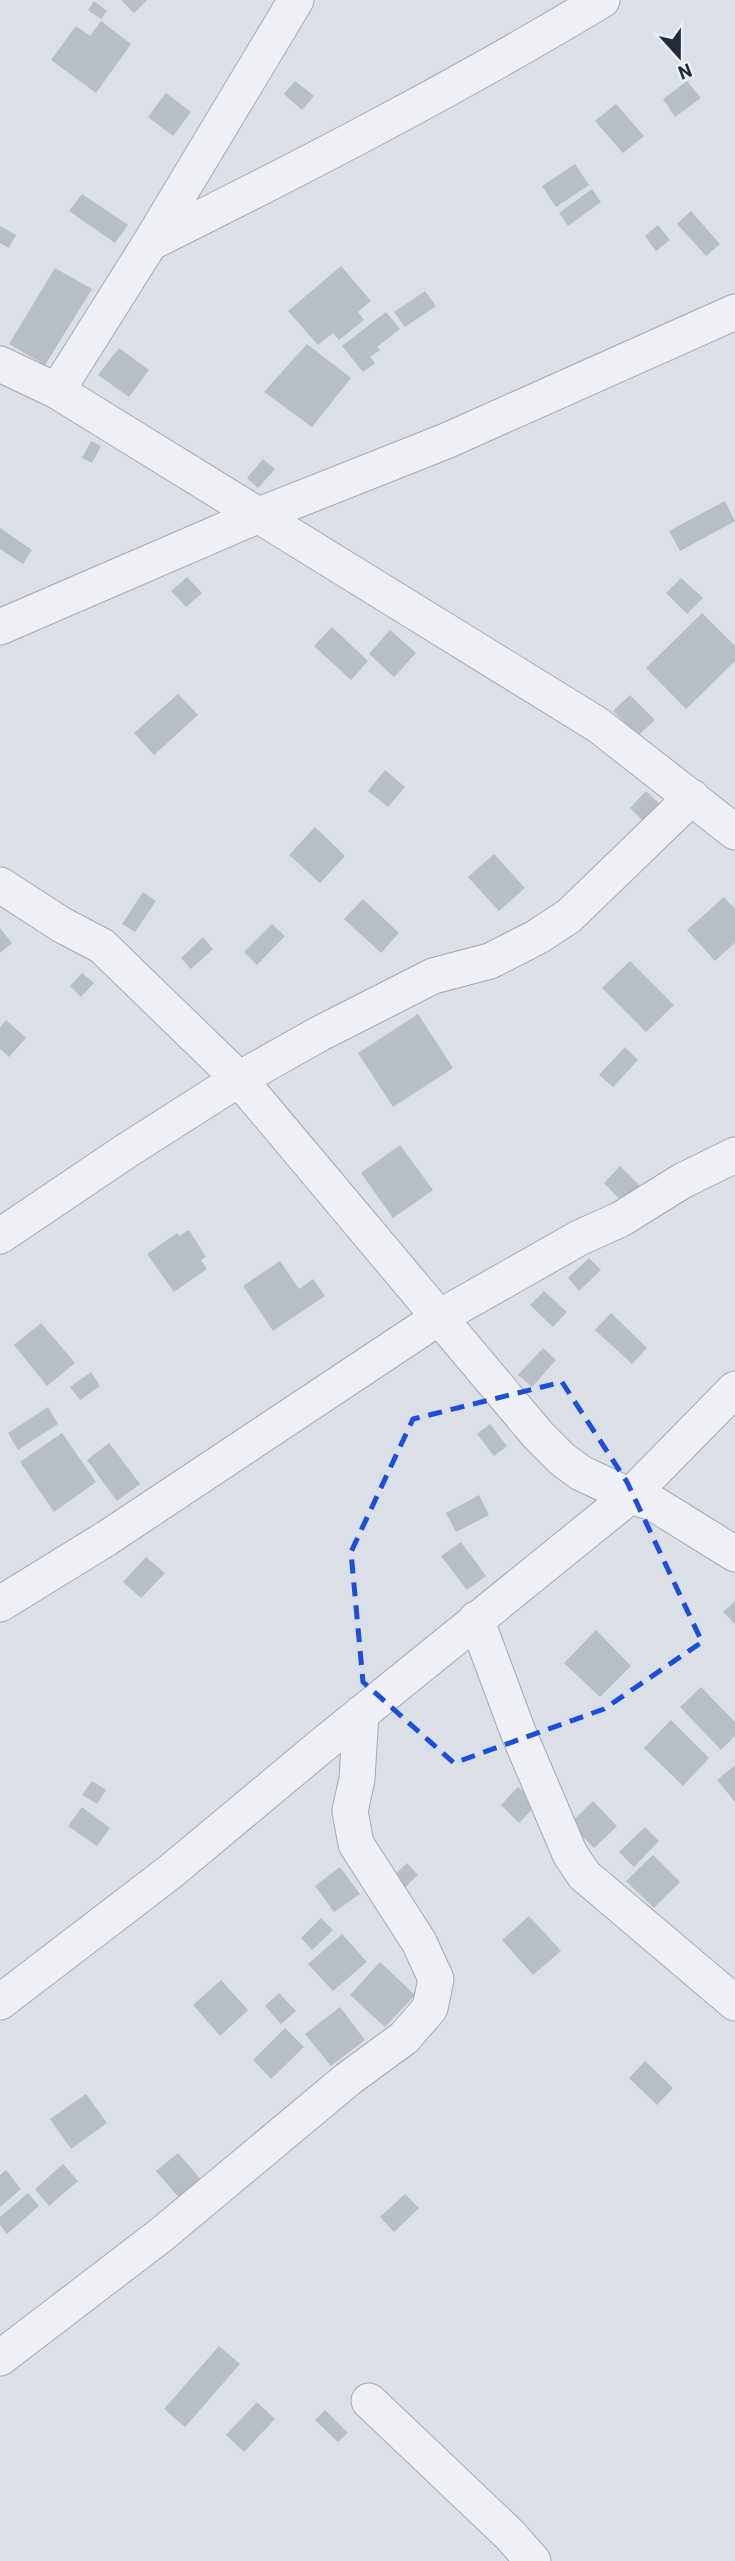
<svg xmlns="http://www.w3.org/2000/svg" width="735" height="2561" font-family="Barlow,sans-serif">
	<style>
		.building { fill: #b8bdca }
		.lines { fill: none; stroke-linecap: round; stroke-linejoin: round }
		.street-casing { stroke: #a4a9b4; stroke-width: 37 }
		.street { stroke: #eef0f5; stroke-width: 35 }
		.marked { fill: none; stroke: #1d4ed8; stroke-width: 5; stroke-dasharray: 14 9; stroke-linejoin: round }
	</style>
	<rect width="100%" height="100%" fill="#dbdfe7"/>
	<path class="building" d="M121,0H147L134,13Z
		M94,1L107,11L101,19L88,10Z
		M101,21L131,44L96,93L51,60L76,26L90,36Z
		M295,81L314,96L302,110L284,94Z
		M687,81L701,98L675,117L663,99Z
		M166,93L191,112L173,136L148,117Z
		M616,104L644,136L623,153L595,121Z
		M575,164L589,185L556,207L542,186Z
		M592,189L601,202L568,226L559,213Z
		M82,194L128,225L115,243L69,211Z
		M691,211L720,244L706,256L677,224Z
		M658,225L670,240L656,251L645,236Z
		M0,226L16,235L9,248L0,243Z
		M341,266L371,301L358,312L364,320L339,340L333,333L318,345L288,311Z
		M55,268L92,289L45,365L9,344Z
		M425,291L436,306L405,327L394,312Z
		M386,312L400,329L377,347L380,350L370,357L375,363L363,372L342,346Z
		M307,344L351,378L312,427L264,392Z
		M119,348L149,370L129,397L98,375Z
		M91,441L101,446L92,463L82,458Z
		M263,459L275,469L258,488L247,478Z
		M725,501L735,521L680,551L669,531Z
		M0,528L32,550L23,564L0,549Z
		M187,577L202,593L186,607L171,591Z
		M681,578L703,598L687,614L666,593Z
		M702,613L735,646V661L686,709L646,668Z
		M332,627L368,661L351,680L314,646Z
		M390,630L416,653L394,677L369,654Z
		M178,694L198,715L154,755L134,733Z
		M630,695L655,720L638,736L613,711Z
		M385,770L405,787L388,807L368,791Z
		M646,791L662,806L645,823L630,808Z
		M315,827L345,856L320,883L289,855Z
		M494,854L525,888L499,911L468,877Z
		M143,892L156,901L135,932L122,924Z
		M724,897L735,909V943L715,961L687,930Z
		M363,899L399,933L381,953L344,919Z
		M272,924L285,936L257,965L244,952Z
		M0,928L12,943L0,953Z
		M203,937L213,949L191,969L181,958Z
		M630,961L674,1005L646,1032L602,988Z
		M82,973L94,983L81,997L70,986Z
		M418,1014L453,1068L393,1107L358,1053Z
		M6,1020L26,1038L9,1057L0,1049V1027Z
		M625,1047L638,1060L613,1087L599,1075Z
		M400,1145L433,1190L393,1218L361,1173Z
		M620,1166L649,1195L632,1212L604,1183Z
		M189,1230L206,1257L201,1260L207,1269L174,1292L147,1254L177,1233L179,1236Z
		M589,1258L601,1270L579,1291L568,1278Z
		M280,1261L299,1289L313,1279L325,1296L273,1331L243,1286Z
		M544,1291L567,1312L553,1327L530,1305Z
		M611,1313L647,1348L632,1364L595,1330Z
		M41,1323L75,1363L47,1386L14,1345Z
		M543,1348L556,1360L532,1387L518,1375Z
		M91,1372L100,1386L80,1400L70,1387Z
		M48,1407L58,1424L18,1450L8,1433Z
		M490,1424L507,1446L494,1456L477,1434Z
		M62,1433L96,1482L54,1512L20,1462Z
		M109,1443L140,1484L117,1501L87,1460Z
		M479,1495L489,1515L456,1532L446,1513Z
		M461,1542L486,1576L467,1590L441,1556Z
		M146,1557L165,1573L141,1598L123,1582Z
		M735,1601V1624L723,1612Z
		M596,1630L631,1666L600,1697L564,1663Z
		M701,1687L735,1722V1736L721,1750L680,1707Z
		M671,1720L709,1758L683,1786L644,1748Z
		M735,1765V1802L717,1780Z
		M92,1781L106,1790L97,1804L82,1795Z
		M518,1787L537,1804L519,1823L501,1805Z
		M593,1801L617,1826L594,1848L570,1824Z
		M82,1807L110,1828L97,1846L68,1826Z
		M645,1827L659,1841L634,1867L619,1852Z
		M653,1855L680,1882L654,1908L626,1881Z
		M407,1863L418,1875L397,1895L386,1883Z
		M340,1867L360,1894L334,1912L315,1886Z
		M529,1916L561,1951L533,1975L502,1940Z
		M321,1918L333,1930L312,1950L301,1938Z
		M342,1934L367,1962L333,1991L308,1964Z
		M380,1962L415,1995L385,2027L350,1995Z
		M221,1980L248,2010L220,2036L193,2005Z
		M279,1993L296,2011L281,2024L265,2006Z
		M340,2007L365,2040L331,2066L305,2034Z
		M285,2028L304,2047L271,2079L253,2060Z
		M645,2061L673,2088L657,2105L629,2078Z
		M86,2094L107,2123L71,2149L50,2119Z
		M178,2153L203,2182L181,2200L156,2171Z
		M63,2164L78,2181L49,2206L35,2189Z
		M6,2170L21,2189L0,2207V2175Z
		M28,2193L39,2206L7,2234L0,2225V2217Z
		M405,2194L419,2208L394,2232L380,2217Z
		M219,2346L240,2364L185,2427L164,2409Z
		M257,2402L275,2419L244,2452L226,2435Z
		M325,2410L348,2433L338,2442L315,2420Z"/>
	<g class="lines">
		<g class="street-casing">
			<path id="street" d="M150,243C303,167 456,88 602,0
				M0,364L57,391L598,725L735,832
				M57,391L150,243L296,0
				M0,627L257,516L446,441L735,312
				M0,885L62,925L102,946L239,1079L538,1435L563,1460L581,1473L630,1496L653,1503L735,1554
				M0,1236L126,1151L239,1079L319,1034L433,976L490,961L537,937L569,916L692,797
				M0,1604L107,1538L438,1318L579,1238L621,1219L682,1181L735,1155
				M476,1619L518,1732L570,1854L584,1875L735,2003
				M0,2002L170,1872L320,1747L630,1496L735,1389
				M0,2358L161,2235L348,2079L404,2038L430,2008L436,1979L419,1942L356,1844L350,1811L357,1779L361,1713
				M369,2401L510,2535L533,2561"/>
		</g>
		<use href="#street" class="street"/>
	</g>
	<path class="marked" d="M562,1382L627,1482L702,1642L604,1709L454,1763L363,1682L351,1552L413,1419Z"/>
	<g transform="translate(679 56) rotate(159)" stroke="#eaeef5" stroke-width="5" paint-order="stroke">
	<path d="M0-5L12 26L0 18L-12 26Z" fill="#242b3e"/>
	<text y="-10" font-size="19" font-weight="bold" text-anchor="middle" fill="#242b3e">N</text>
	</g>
</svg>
